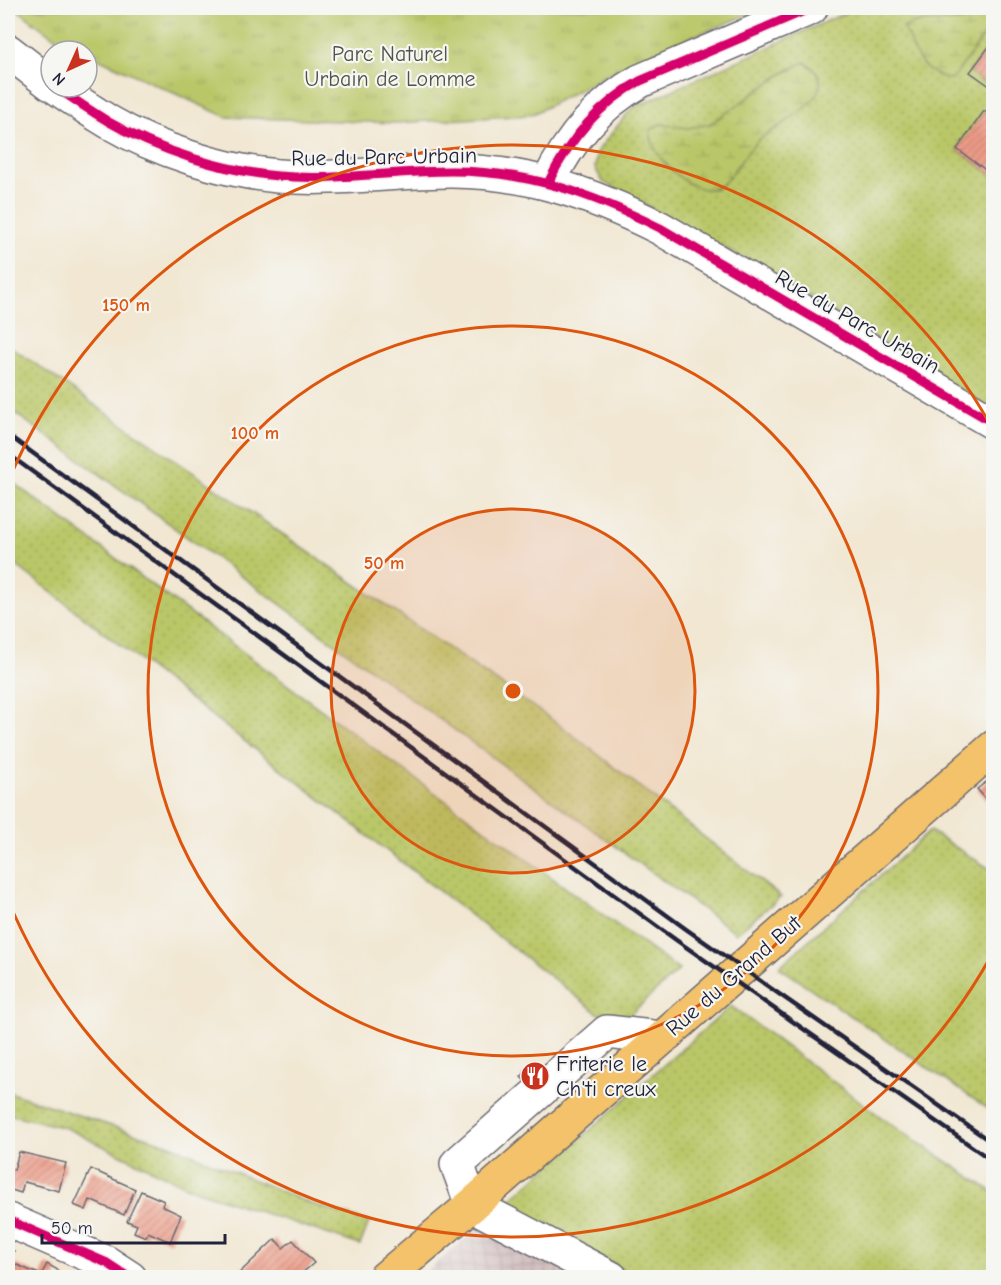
<svg xmlns="http://www.w3.org/2000/svg" width="1001" height="1285" font-family="'Comic Neue',sans-serif">
	<style>
		.industrial { fill: url(#industrial-grid) }
		.grass { fill: url(#grass-dots); stroke: #6e7452; stroke-width: 1.5 }
		.wetland { fill: url(#wetland-marsh); stroke: #6e7452; stroke-width: 1.5 }
		.park { fill: url(#park-tufts); stroke: #6e7452; stroke-width: 1.5 }
		.building { fill: url(#building-hatch) }
		.lines { fill: none; stroke-linecap: round; stroke-linejoin: round }
		.minor-casing { stroke: #6a6770; stroke-width: 36 }
		.major-casing { stroke: #6a6770; stroke-width: 36 }
		.minor { stroke: #fff; stroke-width: 33 }
		.major { stroke: #f3c26a; stroke-width: 33 }
		.rail { stroke: #22223b; stroke-width: 4.5 }
		.cycleway-casing { stroke: #f6f6f2; stroke-width: 13 }
		.cycleway { stroke: #d6006c; stroke-width: 9 }
		.ring { fill: none; stroke: #de560e; stroke-width: 3 }
		.labels { text-anchor: middle; stroke-width: 4.5; stroke-linejoin: round; paint-order: stroke }
		.park-label { font-size: 22px; fill: #505448; stroke: #f6f6f2 }
		.street-label { font-size: 22px; fill: #22223b; stroke: #f6f6f2 }
		.poi-label { font-size: 22px; fill: #22223b; stroke: #f6f6f2; text-anchor: start }
		.centre { fill: #de560e; stroke: #f6f6f2; stroke-width: 3 }
		.ring-label { font-size: 18px; text-anchor: middle; font-weight: bold; fill: #de560e; stroke: #f6f6f2; stroke-width: 4.5; stroke-linejoin: round; paint-order: stroke }
	</style>
	<defs>
		<pattern id="industrial-grid" width="8" height="8" patternUnits="userSpaceOnUse" patternTransform="scale(1.5)"><rect width="8" height="8" fill="#d2bfc0"/><path d="M0 4h8M4 0v8" fill="none" stroke="#b4a4a6"/></pattern>
		<pattern id="grass-dots" width="8" height="8" patternUnits="userSpaceOnUse" patternTransform="scale(1.5)"><rect width="8" height="8" fill="#bac768"/><path d="M2 2h.1M6 6h.1" fill="none" stroke="#a0ab5b" stroke-width="1.8" stroke-linecap="round"/></pattern>
		<pattern id="wetland-marsh" width="20" height="14" patternUnits="userSpaceOnUse" patternTransform="scale(1.5)"><rect width="20" height="14" fill="#bac768"/><path d="M1 5h8M5 5V1M11 12h8M15 12V8" fill="none" stroke="#a0ab5b"/></pattern>
		<pattern id="park-tufts" width="24" height="20" patternUnits="userSpaceOnUse" patternTransform="scale(1.5)"><rect width="24" height="20" fill="#bac768"/><path d="M3 7l-1-3M5 7V3M7 7l1-3M15 17l-1-3M17 17v-4M19 17l1-3" fill="none" stroke="#a0ab5b"/></pattern>
		<pattern id="building-hatch" width="6" height="6" patternUnits="userSpaceOnUse" patternTransform="scale(1.5)"><rect width="6" height="6" fill="#ed9b87"/><path d="M-1 1l2-2M0 6l6-6M5 7l2-2" fill="none" stroke="#c07e70"/></pattern>
	</defs>
	<rect width="100%" height="100%" fill="#f6f6f2"/>
	<filter id="ink" filterUnits="userSpaceOnUse"><feTurbulence type="fractalNoise" baseFrequency=".0167" numOctaves="2"/><feDisplacementMap in="SourceGraphic" scale="12" xChannelSelector="R" yChannelSelector="G"/><feConvolveMatrix kernelMatrix="1 2 1 2 8 2 1 2 1" color-interpolation-filters="sRGB"/></filter>
	<filter id="wash" filterUnits="userSpaceOnUse"><feTurbulence type="fractalNoise" baseFrequency=".008" numOctaves="4" result="noise"/><feDisplacementMap in="SourceGraphic" scale="24" xChannelSelector="R" yChannelSelector="G"/><feGaussianBlur stdDeviation="1.35" result="paint"/><feColorMatrix in="noise" values="0 0 0 0 0 0 0 0 0 0 0 0 0 0 0 0 0 1.4 0 .05"/><feComposite in="paint" operator="in"/></filter>
	<g filter="url(#wash)">
		<rect width="100%" height="100%" fill="#f1e7d2"/>
		<path class="industrial" d="M502,1207L637,1277L419,1278Z"/>
		<path class="grass" d="M856,8H993V40L970,72L993,89V118L984,112L957,149L993,176V410L764,270L603,182L595,168L598,150L632,108Z
			M8,345L564,728L781,897L736,933L8,408Z
			M8,479L388,759L679,970L616,1027L8,559Z
			M930,831L993,871V1112L779,967Z
			M731,1006L892,1125L993,1192V1277H637L502,1207Z
			M8,1092L173,1146L309,1203L369,1222L360,1245L192,1189L66,1128L8,1114Z"/>
		<path class="wetland" d="M982,8H993V23L952,80C926,74 920,65 910,41C908,36 905,33 904,28C927,12 965,34 982,8Z
			M804,62C813,67 822,74 820,87C817,107 775,127 759,140C745,151 731,179 720,186C697,200 660,164 653,144C651,140 651,134 650,130L660,124L688,128L710,124L782,74Z"/>
		<path class="park" d="M15,8H765L639,58L531,115L395,123L226,117L87,53V51C67,51 32,20 15,8Z"/>
		<g id="blocks">
			<path class="building" d="M994,40V89L970,72Z
				M984,111L994,118V176L957,149Z
				M994,776V808L977,789Z
				M536,1061L550,1075L534,1090L521,1077Z
				M19,1152L66,1163L59,1191L24,1182L21,1193L8,1189V1168L14,1170Z
				M91,1169L135,1189L124,1215L90,1200L86,1210L74,1205Z
				M141,1191L164,1201L162,1206L181,1215L170,1242L148,1232L146,1237L134,1232L137,1225L127,1221Z
				M275,1239L283,1248L293,1240L314,1263L300,1275L302,1278H234Z
				M8,1249L14,1251L10,1262L41,1275L47,1264L58,1270L55,1278H8Z"/>
		</g>
	</g>
	<g filter="url(#ink)">
		<use href="#blocks" fill-opacity="0" stroke="#6a6770" stroke-width="1.5"/>
		<g class="lines">
			<g class="minor-casing">
				<path id="minor" d="M8,51L51,84
					M56,87C73,99 91,111 109,122C157,150 222,171 278,176C335,181 393,171 451,171C528,171 592,194 660,228L994,423
					M548,183C569,140 597,105 640,81L811,8
					M8,1220L107,1263L130,1278
					M611,1278L472,1205L457,1164L607,1032L661,1038"/>
			</g>
			<g class="major-casing">
				<path id="major" d="M385,1278L472,1205L994,747"/>
			</g>
			<use href="#minor" class="minor"/>
			<use href="#major" class="major"/>
			<path class="rail" d="M8,435L686,929L994,1144
				M8,454L676,940L994,1162"/>
			<g class="cycleway-casing">
				<path id="cycleway" d="M56,87C73,99 91,111 109,122C157,150 222,171 278,176C335,181 393,171 451,171C528,171 592,194 660,228L994,423
					M548,183C569,140 597,105 640,81L811,8
					M8,1220L107,1263L130,1278"/>
			</g>
			<use href="#cycleway" class="cycleway"/>
		</g>
	</g>
	<circle cx="513" cy="691" r="182" fill="#de560e" fill-opacity=".12"/>
	<g class="ring">
		<circle cx="513" cy="691" r="182"/>
		<circle cx="513" cy="691" r="365"/>
		<path d="M991 956A547 547 0 0 1 8 900M8 482A547 547 0 0 1 991 426"/>
	</g>
	<defs>
		<g id="restaurant-disc" transform="scale(1.5)"><circle r="9.5" fill="#c8321e" stroke="#f6f6f2"/><path d="M-5-6h1v4h1v-4h1v4h1v-4h1v5L-1.5 .5V6h-2V.5L-5-1ZM5-6V6H3V1.5H1.5Q1.5-4 5-6Z" fill="#fff"/></g>
	</defs>
	<g fill-rule="evenodd">
		<use href="#restaurant-disc" x="535" y="1076"/>
	</g>
	<g class="labels">
		<g class="park-label">
			<text x="390" y="61">Parc Naturel<tspan x="390" dy="25">Urbain de Lomme</tspan></text>
		</g>
		<g class="street-label">
			<text transform="translate(384 156) rotate(-1)" y="8">Rue du Parc Urbain</text>
			<text transform="translate(858 321) rotate(30)" y="8">Rue du Parc Urbain</text>
			<text transform="translate(733 975) rotate(-41)" y="8">Rue du Grand But</text>
		</g>
		<g class="poi-label">
			<text x="556" y="1071">Friterie le<tspan x="556" dy="25">Ch'ti creux</tspan></text>
		</g>
	</g>
	<circle cx="513" cy="691" r="9" class="centre"/>
	<g class="ring-label">
		<text x="126" y="311">150 m</text>
		<text x="255" y="439">100 m</text>
		<text x="384" y="569">50 m</text>
	</g>
	<rect width="1001" height="1285" fill="none" stroke="#f6f6f2" stroke-width="30"/>
	<g transform="translate(69 69) rotate(225)"><circle r="28" fill="#f6f6f2" stroke="#a1a1a9" stroke-width="1.5"/>
	<path d="M0-4.5L10 22L0 15L-10 22Z" fill="#c8321e"/>
	<text y="-9" font-size="16" font-weight="bold" text-anchor="middle" fill="#22223b">N</text>
	</g>
	<path d="M42 1234v9h183v-9" fill="none" stroke="#22223b" stroke-width="3"/>
	<text x="51" y="1234" font-size="18" fill="#22223b" stroke="#f6f6f2" stroke-width="4.5" paint-order="stroke">50 m</text>
</svg>
